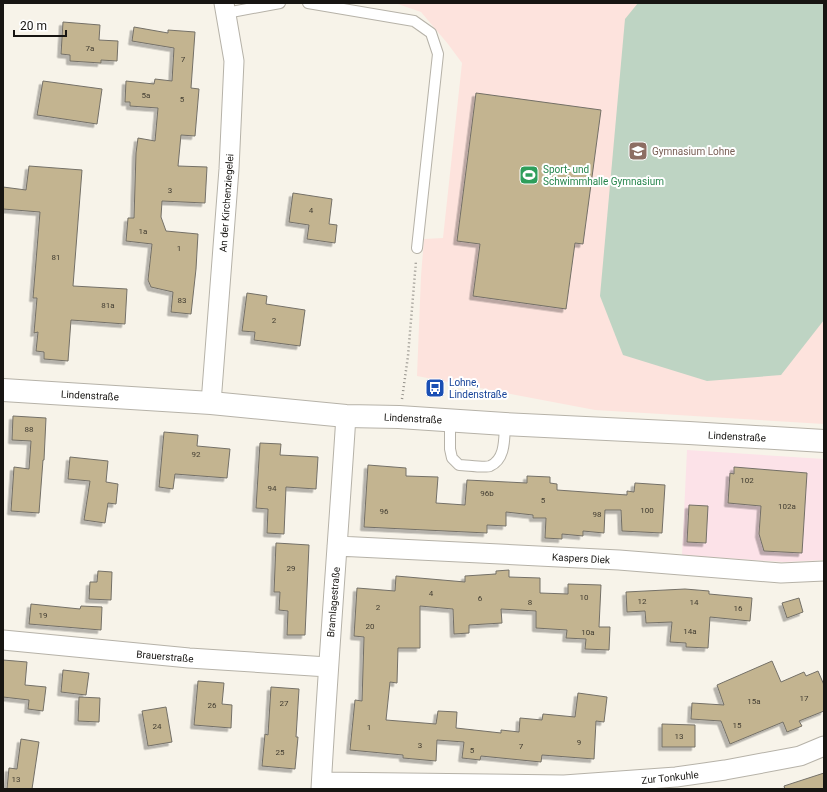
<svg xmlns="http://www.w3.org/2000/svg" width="827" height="792" font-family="Roboto,sans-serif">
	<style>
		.commercial { fill: #fce2e8 }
		.education { fill: #fde3dd }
		.green { fill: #bed4c3 }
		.building { fill: #c3b490; stroke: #747067; filter: url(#shadow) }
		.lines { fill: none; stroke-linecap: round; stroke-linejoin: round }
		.service-casing { stroke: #b6b2a8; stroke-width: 12 }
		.minor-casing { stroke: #b6b2a8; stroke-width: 21 }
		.tertiary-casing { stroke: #b6b2a8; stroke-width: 24 }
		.path { stroke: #928f88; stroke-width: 2.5; stroke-dasharray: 1 3; stroke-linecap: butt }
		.service { stroke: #fff; stroke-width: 10 }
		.minor { stroke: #fff; stroke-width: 19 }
		.tertiary { stroke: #fff; stroke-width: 22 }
		.labels { text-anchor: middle; stroke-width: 4; stroke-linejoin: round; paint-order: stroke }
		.number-label { font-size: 8px; fill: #423d32 }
		.education-label { font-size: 10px; fill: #785e54; stroke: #fff; text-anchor: start }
		.leisure-label { font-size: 10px; fill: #27864d; stroke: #fff; text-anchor: start }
		.street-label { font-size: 10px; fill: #171512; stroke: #fff }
		.transit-label { font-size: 10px; fill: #164399; stroke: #fff; text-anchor: start }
	</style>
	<defs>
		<filter id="shadow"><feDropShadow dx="-3.5" dy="3.5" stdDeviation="0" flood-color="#0004"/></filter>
	</defs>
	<rect width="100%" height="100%" fill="#f7f3e9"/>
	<path class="commercial" d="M687,450L824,459V560L784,562L682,555Z"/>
	<path class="education" d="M395,3H824V424L595,410L417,376L421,276L424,239L443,238L462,63L448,44L421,12Z"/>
	<path class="green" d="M638,3H824V320L781,375L707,381L623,355L600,296L625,19Z"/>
	<path class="building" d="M63,22L100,25L99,40L118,41L117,61L101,60V63L70,61V55L61,54Z
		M134,27L168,33V30L195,32L191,88L199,89L195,136L181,135L178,166L207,167L205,203L162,201L161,217L166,231L198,234L196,269L191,314L171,312L173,292L151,287L148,280L152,244L126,241L128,218H134L136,153L138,138L155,141L158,108L130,106V102H125L126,81L154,84L155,79L172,81L174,48L132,41Z
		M43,81L102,89L97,124L37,115Z
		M476,93L601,110L583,244L575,243L566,309L473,296L480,244L457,241Z
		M29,166L82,170L73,286L127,289L125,324L71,320L68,361L44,359V352L36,351L38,332L34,333L37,298H33L40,212L3,209V187L26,190Z
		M293,193L332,199L329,224L337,225L335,243L307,239L309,225L289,222Z
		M247,293L267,296L266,304L305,310L300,346L254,340L255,332L242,331Z
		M13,416L46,418L44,460H43L39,513L11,511L14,467L29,469L31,441L12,440Z
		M164,432L198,435L197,446L230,449L227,478L175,474L173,489L159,487Z
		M260,443L281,444L280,455L318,457L316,489L286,487L284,534L267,533L268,509L256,508Z
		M70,457L108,461L106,482L118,484L116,504L108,503L105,523L84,520L90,481L68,479Z
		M368,465L406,468V476L438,477L436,503L465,505L467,480L527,483V476L550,477V483L557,484V490L627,495V491L634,492L635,483L665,485L662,533L622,531L621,510H605L604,533L583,531V536L562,534V539L545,538L546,518H533V515L506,512V526L487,525V533L364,527Z
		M734,467L807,473L802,553L764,551L759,534L761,506L728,503L730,473L734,474Z
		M689,505L708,506L706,543L687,542Z
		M276,543L309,545L305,635H287L288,611L279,610L280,592H274Z
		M509,570V577L540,578V593L568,594V584L601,585L599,627H610L609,650L585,649L586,639L566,638L567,630L536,628V611L501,609L502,623L469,625V633L454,634L453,609L420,606V648H398L397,683L390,682L386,720L436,724L438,711L457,712L456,728L501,733V730L519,732L520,718L542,720L543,714L575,717L578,693L607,697L604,722L596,721L594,759L542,755L541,762L481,756L480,760L462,758L464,742L437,740L436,761L403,758V755L350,750L355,700L362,701L364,637L354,636L357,588L395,591L396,576L465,582V576L496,574V571Z
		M98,571L112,572L111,600L89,599L90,582H97Z
		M685,589L709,591V594L752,598L750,621L710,617L708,648L686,647V643L670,642L672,622L646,623L645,611L627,612L626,592Z
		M799,598L803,612L787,618L782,603Z
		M31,604L80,609L81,606L102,607L101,630L29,624Z
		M3,660L27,662L25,685L46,687L43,711L28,709L29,700L3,697Z
		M772,661L781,682L804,672L806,676L818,671L824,685V711L799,721L802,726L787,732L783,722L730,744L721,721L691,719L692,703L724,705L717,685Z
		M63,670L89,673L86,695L61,692Z
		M198,681L224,683L222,704L232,705L231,728L194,725Z
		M271,687L299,689L296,737H298L295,769L262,766L265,734L268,735Z
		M79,697L100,698L99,722L78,721Z
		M166,707L172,742L148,746L142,711Z
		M662,724L695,725V747H662Z
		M21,739L39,742L32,789H7L9,768L17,769Z
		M824,773V789H785L784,786Z"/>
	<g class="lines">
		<g class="service-casing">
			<path id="service" d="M308,3L414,21L431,33L438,54L417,248
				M226,13L280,3
				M450,420V449L452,458L459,465C466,465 485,468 490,466C506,459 504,438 505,424"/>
		</g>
		<g class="minor-casing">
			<path id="minor" d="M211,403L229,169L234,61L224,3
				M337,546L619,560L781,573L824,571
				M3,640L189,658L328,667
				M322,782L564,785L676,777L725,770L800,756L824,746
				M321,789C328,664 338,540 346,416"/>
		</g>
		<g class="tertiary-casing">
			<path id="tertiary" d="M3,390L211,403L346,416L399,417L505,424L689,433L824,441"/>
		</g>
		<path class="path" d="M402,399L408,356L416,261"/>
		<use href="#service" class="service"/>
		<use href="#minor" class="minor"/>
		<use href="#tertiary" class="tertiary"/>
	</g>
	<defs>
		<g id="school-square" transform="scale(1)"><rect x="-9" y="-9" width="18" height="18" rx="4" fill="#8d6e63" stroke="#fff"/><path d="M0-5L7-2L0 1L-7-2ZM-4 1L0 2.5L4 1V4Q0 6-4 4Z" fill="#fff"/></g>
		<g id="stadium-square" transform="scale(1)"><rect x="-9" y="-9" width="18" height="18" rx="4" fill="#2e9e5b" stroke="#fff"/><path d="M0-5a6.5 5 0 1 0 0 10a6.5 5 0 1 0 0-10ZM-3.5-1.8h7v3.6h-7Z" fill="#fff"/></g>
		<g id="bus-square" transform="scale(1)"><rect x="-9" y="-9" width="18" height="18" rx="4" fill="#1a4fb4" stroke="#fff"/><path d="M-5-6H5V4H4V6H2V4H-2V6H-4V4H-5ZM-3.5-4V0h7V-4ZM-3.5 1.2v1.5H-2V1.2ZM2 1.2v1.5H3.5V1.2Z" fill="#fff"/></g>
	</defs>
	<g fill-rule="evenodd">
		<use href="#school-square" x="638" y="151"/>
		<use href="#stadium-square" x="529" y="175"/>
		<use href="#bus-square" x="435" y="388"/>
	</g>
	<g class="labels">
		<g class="number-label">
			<text x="90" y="51">7a</text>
			<text x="183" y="62">7</text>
			<text x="146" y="98">5a</text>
			<text x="182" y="102">5</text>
			<text x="170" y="193">3</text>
			<text x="311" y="213">4</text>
			<text x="143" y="234">1a</text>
			<text x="179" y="251">1</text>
			<text x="56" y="260">81</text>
			<text x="182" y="303">83</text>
			<text x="108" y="308">81a</text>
			<text x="274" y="323">2</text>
			<text x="29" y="432">88</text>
			<text x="196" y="457">92</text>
			<text x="747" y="483">102</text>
			<text x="272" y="491">94</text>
			<text x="487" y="496">96b</text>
			<text x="543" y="503">5</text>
			<text x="787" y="509">102a</text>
			<text x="647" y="513">100</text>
			<text x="384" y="514">96</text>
			<text x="597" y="517">98</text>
			<text x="291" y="571">29</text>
			<text x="431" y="596">4</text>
			<text x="584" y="600">10</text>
			<text x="480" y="601">6</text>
			<text x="642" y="604">12</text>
			<text x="530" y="605">8</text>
			<text x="694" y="605">14</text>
			<text x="378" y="610">2</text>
			<text x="738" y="611">16</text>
			<text x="43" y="618">19</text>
			<text x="370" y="629">20</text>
			<text x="690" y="634">14a</text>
			<text x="588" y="635">10a</text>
			<text x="804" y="701">17</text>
			<text x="754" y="704">15a</text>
			<text x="284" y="706">27</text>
			<text x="212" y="708">26</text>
			<text x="737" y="728">15</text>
			<text x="157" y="729">24</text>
			<text x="369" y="730">1</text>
			<text x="679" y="739">13</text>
			<text x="579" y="745">9</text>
			<text x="420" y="748">3</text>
			<text x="521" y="749">7</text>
			<text x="472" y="753">5</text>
			<text x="280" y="755">25</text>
			<text x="16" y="782">13</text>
		</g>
		<g class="education-label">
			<text x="652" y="155">Gymnasium Lohne</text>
		</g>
		<g class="leisure-label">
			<text x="543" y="173">Sport- und<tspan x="543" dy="12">Schwimmhalle Gymnasium</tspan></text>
		</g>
		<g class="street-label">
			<text transform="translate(226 203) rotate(-86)" y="4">An der Kirchenziegelei</text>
			<text transform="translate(90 395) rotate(3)" y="4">Lindenstraße</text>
			<text transform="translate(413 418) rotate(3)" y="4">Lindenstraße</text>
			<text transform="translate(737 436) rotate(3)" y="4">Lindenstraße</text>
			<text transform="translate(581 558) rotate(3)" y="4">Kaspers Diek</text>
			<text transform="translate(333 602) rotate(-85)" y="4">Bramlagestraße</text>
			<text transform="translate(165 656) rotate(5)" y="4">Brauerstraße</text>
			<text transform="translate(670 777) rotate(-6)" y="4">Zur Tonkuhle</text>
		</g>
		<g class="transit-label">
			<text x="449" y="386">Lohne,<tspan x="449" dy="12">Lindenstraße</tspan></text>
		</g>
	</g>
	<rect width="827" height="792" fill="none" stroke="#171512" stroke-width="8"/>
	<path d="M14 30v6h52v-6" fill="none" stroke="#171512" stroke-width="2"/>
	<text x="20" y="30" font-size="12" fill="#171512" stroke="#ffffff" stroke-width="3" paint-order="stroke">20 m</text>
</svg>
